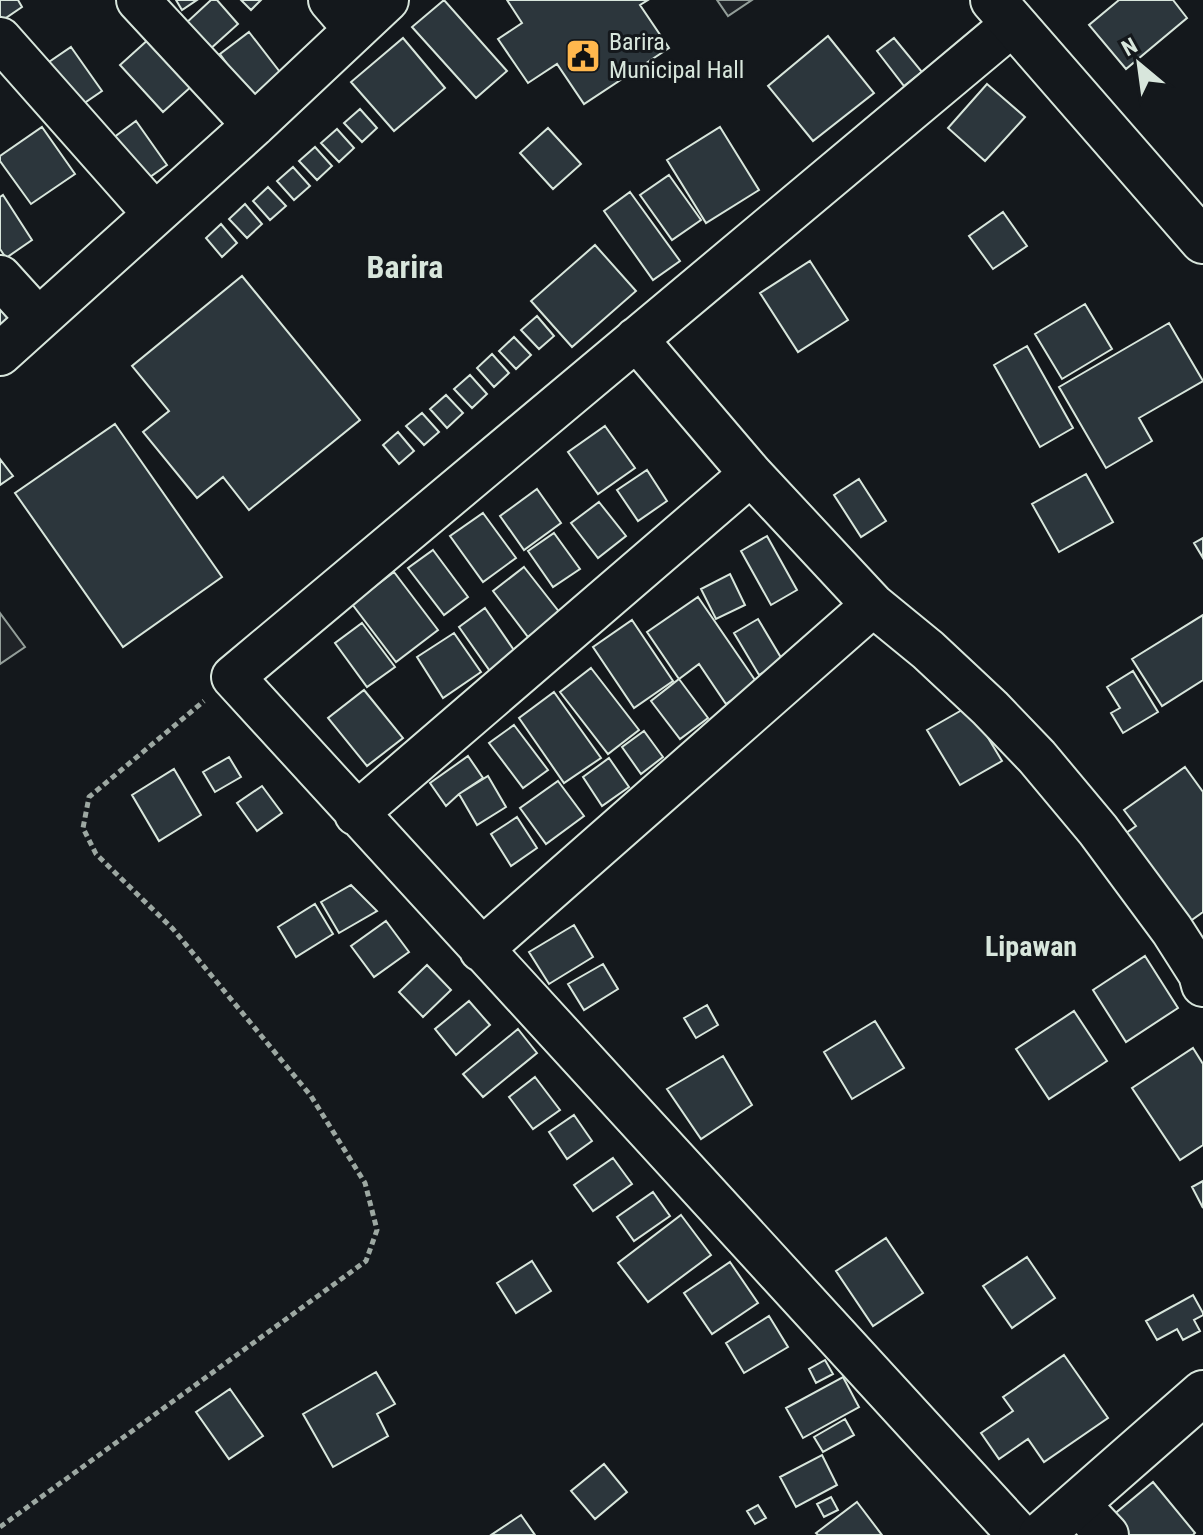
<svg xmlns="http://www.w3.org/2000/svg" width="1203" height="1535" font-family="'Roboto Condensed',sans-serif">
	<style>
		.green { fill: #202428; stroke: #939e99; stroke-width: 2 }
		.building { fill: #2c363c; stroke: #d8e6dc; stroke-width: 2 }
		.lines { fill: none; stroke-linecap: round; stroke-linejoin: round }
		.minor-casing { stroke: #d8e6dc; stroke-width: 46 }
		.major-casing { stroke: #d8e6dc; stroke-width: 48 }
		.path { stroke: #9da8a2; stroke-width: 5; stroke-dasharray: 6 4; stroke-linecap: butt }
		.minor { stroke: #14181c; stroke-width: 42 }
		.major { stroke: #14181c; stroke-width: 44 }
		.labels { text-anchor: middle; stroke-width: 6; stroke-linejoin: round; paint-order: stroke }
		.poi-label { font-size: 24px; fill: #d8e6dc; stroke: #14181c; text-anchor: start }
		.quarter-label { font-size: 28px; font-weight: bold; fill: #d8e6dc; stroke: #14181c }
		.district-label { font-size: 32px; font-weight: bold; fill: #d8e6dc; stroke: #14181c }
	</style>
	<rect width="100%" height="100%" fill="#14181c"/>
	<path class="green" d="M717,0H752L728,16Z
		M0,613L25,647L0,664Z"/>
	<path class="building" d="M0,0H18L22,7L0,22Z
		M176,0H197L182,10Z
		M211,0H217L238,24L209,50L185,24Z
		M241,0H261L251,10Z
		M444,0L507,71L476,98L412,27Z
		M507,0H648L640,5L669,48L584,104L557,64L528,83L498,39L522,23Z
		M1119,0H1173L1187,18L1126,69L1089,25Z
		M249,32L283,76L252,99L220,54Z
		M828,36L874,93L813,141L768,86Z
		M150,38L193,85L163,112L120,65Z
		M403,38L445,88L394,131L351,82Z
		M894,38L922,72L904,86L877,51Z
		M71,47L102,91L77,108L46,64Z
		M987,84L1025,117L985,161L948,128Z
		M360,109L377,128L362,142L344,123Z
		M136,121L167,165L140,184L109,141Z
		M42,127L75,174L31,204L0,161V156Z
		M720,127L759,190L706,223L667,160Z
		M548,128L581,164L553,189L520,153Z
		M337,129L354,148L339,162L321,143Z
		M315,147L332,166L317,180L299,161Z
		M293,167L310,186L294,200L277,181Z
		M669,175L701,220L672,240L640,195Z
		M268,187L286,206L270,220L253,201Z
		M630,192L680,261L653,280L604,211Z
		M3,195L32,240L6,258L0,249V197Z
		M245,204L262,224L247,238L229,219Z
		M1003,212L1027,246L993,269L969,236Z
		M221,224L237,243L222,257L206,238Z
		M595,245L636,291L572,347L531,301Z
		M810,261L848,320L798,352L760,293Z
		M242,276L360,420L249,510L223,477L197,498L143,432L169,411L132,366Z
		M1085,304L1112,349L1062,379L1035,334Z
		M0,309L13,325L0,336Z
		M537,316L554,336L539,349L521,330Z
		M1169,323L1203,381L1139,418L1152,441L1106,468L1059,387Z
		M514,337L531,355L516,369L499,351Z
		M1027,346L1073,428L1040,447L994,365Z
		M492,354L509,373L494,387L477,368Z
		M470,375L487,394L472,408L454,389Z
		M446,395L463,413L447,428L430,409Z
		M422,413L439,432L424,445L406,426Z
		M115,424L222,577L123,647L15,493Z
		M605,426L635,468L598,494L568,452Z
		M398,432L414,451L399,464L383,445Z
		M0,459L13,476L0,485Z
		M647,470L667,501L638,521L617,490Z
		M1086,474L1113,522L1059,552L1032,504Z
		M859,479L886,521L861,537L834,495Z
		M537,489L561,523L524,550L500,516Z
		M599,502L626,536L598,558L571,523Z
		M483,513L516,558L483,582L450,536Z
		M554,533L580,569L553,587L528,551Z
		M767,536L797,590L771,605L741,551Z
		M1203,538V558L1194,543Z
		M433,550L468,597L444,615L408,568Z
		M524,567L560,613L528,637L493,591Z
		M394,572L438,630L396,662L352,604Z
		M730,574L745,605L716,619L701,589Z
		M698,597L757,683L726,704L699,664L679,679L647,632Z
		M485,608L518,656L492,674L459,627Z
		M1203,615V680L1162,706L1132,659Z
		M758,619L783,661L759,675L734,633Z
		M632,620L673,681L634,708L593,647Z
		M362,623L395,667L367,687L335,643Z
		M454,633L481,672L443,698L417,657Z
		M591,668L639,730L608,754L560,692Z
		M1133,671L1158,712L1123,733L1111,713L1120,708L1107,687Z
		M679,679L708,718L680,739L651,701Z
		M364,690L403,738L367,766L328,718Z
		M554,692L601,758L564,783L519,718Z
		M969,706L1002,761L960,785L927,730Z
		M514,725L548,770L523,788L489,743Z
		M644,731L663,757L641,774L622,747Z
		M468,756L483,778L459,794L446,806L430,783Z
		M229,757L241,777L215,792L203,772Z
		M609,758L629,787L602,806L583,777Z
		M1185,767L1203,792V912L1182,927L1119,838L1136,826L1124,810Z
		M174,769L201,815L159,841L132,795Z
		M488,776L506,807L477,825L459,794Z
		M558,781L584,816L546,844L520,808Z
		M262,786L282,813L257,831L237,803Z
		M517,817L537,848L511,866L491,834Z
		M351,885L377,911L339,933L321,902Z
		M315,904L333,934L296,957L278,927Z
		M386,921L409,952L374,977L351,946Z
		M574,925L593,957L549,984L529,952Z
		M1145,956L1178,1008L1126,1042L1093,990Z
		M603,964L618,989L584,1010L568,984Z
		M427,965L451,990L423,1017L399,992Z
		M469,1001L490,1025L456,1055L435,1029Z
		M707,1005L718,1025L696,1038L684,1018Z
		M1074,1011L1107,1061L1049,1099L1016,1049Z
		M875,1021L904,1068L852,1099L824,1052Z
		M518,1029L537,1053L483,1097L463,1074Z
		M1193,1048L1203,1064V1145L1180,1160L1132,1088Z
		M723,1056L752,1105L701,1139L667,1089Z
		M535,1077L560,1110L533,1129L509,1097Z
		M574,1115L592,1141L567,1159L549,1132Z
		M613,1158L632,1184L593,1211L574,1185Z
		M1203,1181V1208L1192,1187Z
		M653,1192L670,1216L634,1241L617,1217Z
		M681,1215L711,1255L648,1302L618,1263Z
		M886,1238L923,1293L873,1326L836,1271Z
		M1027,1257L1055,1298L1012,1328L983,1286Z
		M532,1261L551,1291L516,1313L497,1283Z
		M730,1262L758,1303L712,1334L684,1293Z
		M1193,1295L1203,1313V1315L1194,1320L1200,1331L1183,1340L1177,1329L1157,1340L1146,1321Z
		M769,1316L788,1347L744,1373L726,1343Z
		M1064,1355L1108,1418L1044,1462L1028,1439L999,1459L981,1433L1013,1411L1003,1397Z
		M825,1360L833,1374L816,1383L809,1369Z
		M376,1372L395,1404L377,1414L388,1436L333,1467L303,1414Z
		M843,1377L859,1407L803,1438L786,1408Z
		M230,1389L263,1436L229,1459L196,1412Z
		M845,1419L854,1435L823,1452L814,1437Z
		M822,1455L837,1485L796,1507L780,1477Z
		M604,1464L627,1492L595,1519L571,1491Z
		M1153,1482L1195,1533L1193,1535H1128L1112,1516Z
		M831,1497L838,1510L824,1517L817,1504Z
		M857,1502L882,1535H818L816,1533Z
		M758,1505L766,1518L755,1524L747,1511Z
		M521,1515L535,1535H491Z"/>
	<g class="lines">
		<g class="minor-casing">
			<path id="minor" d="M138,0L254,125
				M330,0L355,29
				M1013,24L233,677L1019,1535
				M0,39L154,213
				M0,277L38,319
				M636,339L751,474L873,605L928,650L990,708L1037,757L1098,830L1172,930L1200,974L1203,985
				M0,354L254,125L387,0
				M356,814L751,474
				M481,950L873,605
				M1077,1503L1107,1535"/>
		</g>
		<g class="major-casing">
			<path id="major" d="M993,0L1203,241
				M1041,1535L1203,1393"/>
		</g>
		<path class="path" d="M0,1527L366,1261L377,1230L365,1183L311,1096L173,929L96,854L83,828L89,797L204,701"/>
		<use href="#minor" class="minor"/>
		<use href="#major" class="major"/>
	</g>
	<defs>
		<g id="civic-square" transform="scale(1.8)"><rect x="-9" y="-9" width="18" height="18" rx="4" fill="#ffb74d" stroke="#14181c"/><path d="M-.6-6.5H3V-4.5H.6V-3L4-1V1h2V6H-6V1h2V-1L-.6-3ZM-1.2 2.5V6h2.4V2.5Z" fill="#111"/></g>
	</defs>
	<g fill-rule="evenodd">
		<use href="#civic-square" x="583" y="56"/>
	</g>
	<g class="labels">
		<g class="poi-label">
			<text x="609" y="50">Barira<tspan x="609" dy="28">Municipal Hall</tspan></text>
		</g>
		<g class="quarter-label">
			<text x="1031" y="956">Lipawan</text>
		</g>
		<g class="district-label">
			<text x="405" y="278">Barira</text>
		</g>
	</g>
	<g transform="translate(1139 64) rotate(331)" stroke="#14181c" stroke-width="6" paint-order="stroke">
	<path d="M0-6L14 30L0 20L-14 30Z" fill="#d8e6dc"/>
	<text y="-12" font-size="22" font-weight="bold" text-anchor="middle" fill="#d8e6dc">N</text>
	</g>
</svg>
